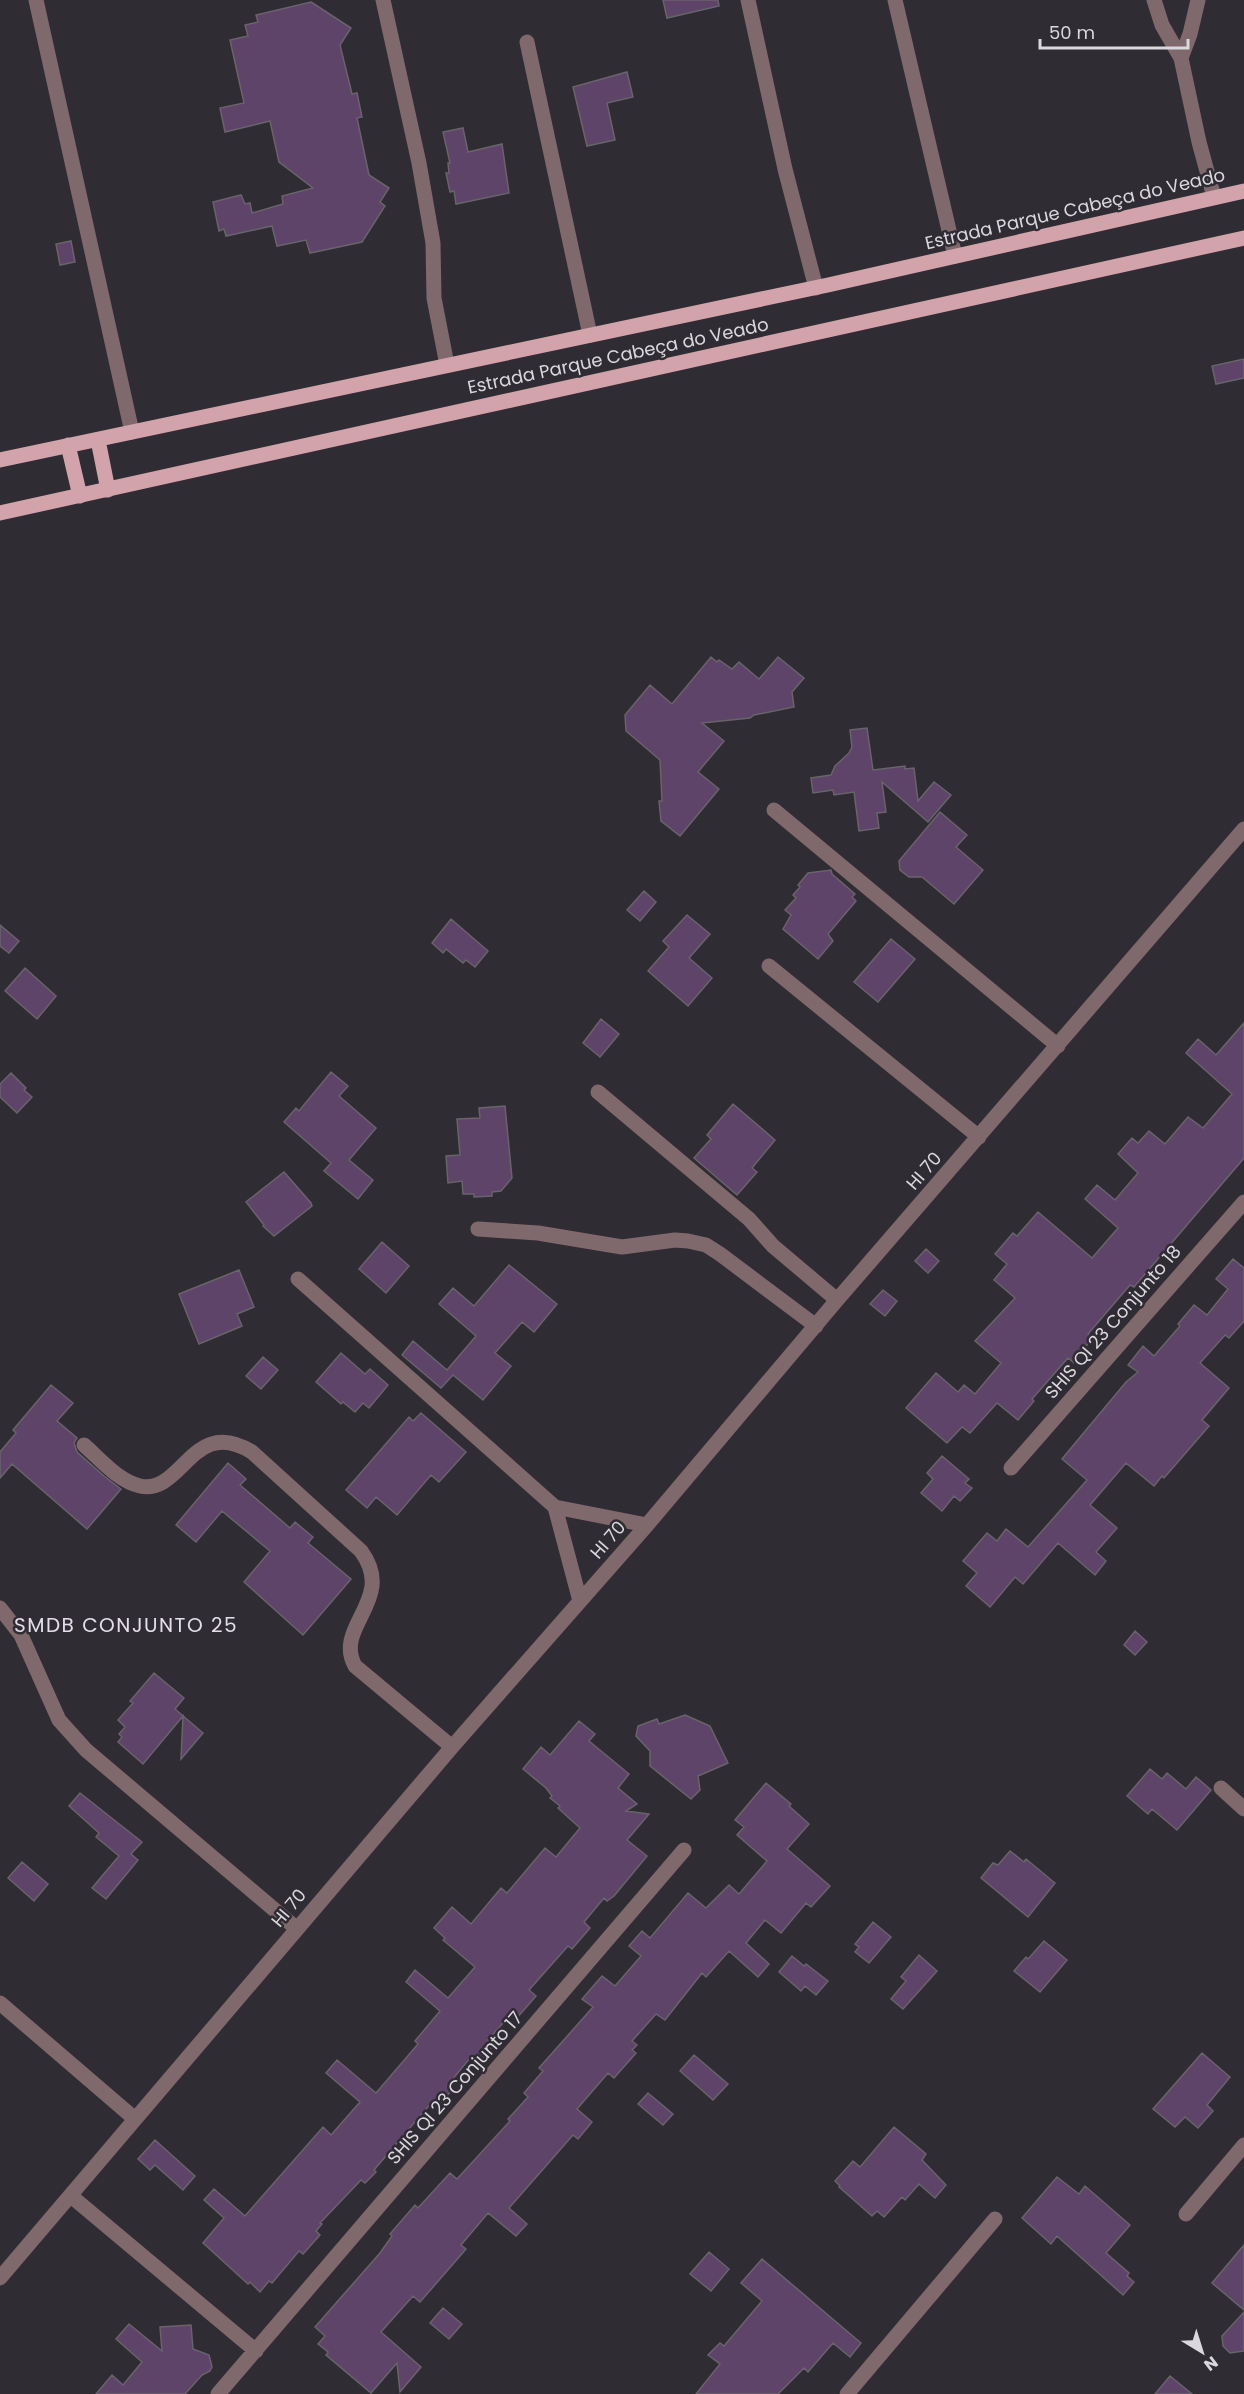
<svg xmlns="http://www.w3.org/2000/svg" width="1244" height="2394" font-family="Poppins,sans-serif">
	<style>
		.building { fill: #5e4469; stroke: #69636b; stroke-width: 1.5 }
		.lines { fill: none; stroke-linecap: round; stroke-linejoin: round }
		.minor { stroke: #80696d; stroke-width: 15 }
		.major { stroke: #d3a3ab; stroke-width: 15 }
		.labels { text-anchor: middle; stroke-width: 5; stroke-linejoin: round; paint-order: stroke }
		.street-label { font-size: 18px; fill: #dad8dd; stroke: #302c34 }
		.neighbourhood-label { font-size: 20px; letter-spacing: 1.5px; fill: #e3dee9; stroke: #302c34 }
	</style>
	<rect width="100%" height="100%" fill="#302c34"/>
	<path class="building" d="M663,0H718L719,6L667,18Z
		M311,2L351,28L340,45L352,94L357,93L362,117L357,118L369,175L389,188L380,202L385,206L362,242L310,253L306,240L277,246L272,226L226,236L224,229L219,231L213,202L241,195L245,204L250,203L252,213L283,204L282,196L313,188L279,162L270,121L225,132L220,108L244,103L230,40L248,36L245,25L258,22L256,15Z
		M627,72L633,97L607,103L615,140L587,146L573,87Z
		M463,128L468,152L502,144L509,193L456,204L454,191L450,192L446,173H449L448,163H450L443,132Z
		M71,241L75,262L60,265L56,244Z
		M1244,359V378L1216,384L1212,366Z
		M711,657L717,662L719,660L732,669L739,662L759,679L778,657L804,678L792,692L794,707L754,715L750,718L702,723L724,741L698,772L719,789L680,836L661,821L659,801H662L660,760L626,731L625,715L650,685L672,704Z
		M867,728L873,770L905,766V769L914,768L918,801L934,782L951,795L928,822L882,782L886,812L877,813L879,828L859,831L854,792L834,795L833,790L813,793L811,778L831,775L835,766L849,753L852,747L850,730Z
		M940,812L967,835L956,847L983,870L954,904L922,877H909L900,870L899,861Z
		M831,870L832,874L855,894L852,897L856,901L828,934L833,941L818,959L783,929L791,915L785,910L796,898L793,895L800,887L798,885L808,873Z
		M644,891L656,902L640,921L627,910Z
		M687,915L710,934L689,958L712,978L688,1006L648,971L669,947L663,941Z
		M451,919L488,951L475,967L466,960L463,963L446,949L443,953L432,943Z
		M0,925L19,941L9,953L0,946Z
		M891,939L915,959L878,1002L854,982Z
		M25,968L56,996L37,1019L5,991Z
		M601,1019L619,1034L600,1057L583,1043Z
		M1244,1023V1158L1134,1287L1130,1285L1088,1334L1092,1338L1074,1363L1068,1358L1032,1399L1034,1401L1018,1420L997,1403L970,1433L962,1427L947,1443L906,1408L936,1373L958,1392L964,1385L975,1394L1001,1363L975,1341L1015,1298L994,1280L1007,1264L995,1254L1013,1233L1017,1236L1038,1212L1092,1258L1118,1228L1085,1199L1097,1185L1115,1200L1138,1173L1118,1154L1132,1138L1138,1143L1149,1131L1165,1144L1188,1117L1203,1128L1232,1094L1186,1053L1198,1039L1216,1055Z
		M331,1072L348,1086L339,1096L376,1128L349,1160L373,1180L358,1199L324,1171L331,1163L284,1122L296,1108L299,1111Z
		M11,1073L26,1088L24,1090L32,1097L17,1113L0,1097V1084Z
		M733,1104L775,1140L752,1168L757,1172L737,1195L694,1158L711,1139L707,1135Z
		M505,1106L512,1178L501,1191L492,1192V1196L474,1197V1194H463L462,1181L448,1183L446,1156L460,1155L457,1119L480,1118L479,1108Z
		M284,1172L311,1203L312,1206L274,1236L263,1226L264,1225L246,1202Z
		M382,1242L409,1266L386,1293L359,1269Z
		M926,1249L939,1261L928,1273L915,1261Z
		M1233,1259L1244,1268V1321L1229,1338L1225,1335L1200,1363L1229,1388L1202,1420L1209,1426L1164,1478L1162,1476L1154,1486L1126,1463L1090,1505L1117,1528L1096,1552L1106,1561L1095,1575L1058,1543L1023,1584L1015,1577L990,1607L966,1586L977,1573L963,1561L987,1533L997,1541L1006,1529L1028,1547L1087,1480L1062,1459L1126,1382L1138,1372L1128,1365L1143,1346L1154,1356L1180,1326L1178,1324L1194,1305L1207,1315L1228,1289L1216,1279Z
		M509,1265L557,1304L534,1332L522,1322L495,1353L511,1366L483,1400L453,1375L441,1388L402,1355L413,1341L447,1370L476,1336L439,1304L453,1288L474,1306Z
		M239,1270L254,1307L237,1314L242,1326L199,1344L179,1294Z
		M883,1290L897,1301L885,1316L870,1304Z
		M341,1353L365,1374L370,1369L388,1385L369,1408L363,1403L355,1412L343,1402L341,1404L316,1382Z
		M263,1357L278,1370L261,1389L246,1376Z
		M51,1385L73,1403L57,1421L77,1438L74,1443L77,1452L104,1476L121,1489L87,1529L12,1464L0,1478V1452L16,1433L13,1430Z
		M421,1413L466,1452L439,1482L431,1475L397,1515L376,1497L367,1508L346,1490L409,1417L413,1421Z
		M942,1456L969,1479L965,1483L972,1488L960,1501L954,1496L942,1511L921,1493L933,1479L927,1473Z
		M228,1463L246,1479L240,1485L290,1528L295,1522L313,1537L308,1543L351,1579L303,1635L244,1582L270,1551L222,1511L196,1542L176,1525Z
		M1135,1631L1147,1642L1135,1655L1124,1645Z
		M154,1673L184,1698L175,1709L203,1733L181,1759L183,1716L143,1764L118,1742L122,1737L119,1734L125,1727L118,1720L133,1703L130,1701Z
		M685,1715L710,1726L728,1763L698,1776L700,1790L691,1799L650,1766V1751L636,1736L638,1726L657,1719L659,1724Z
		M579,1721L595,1734L589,1741L629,1774L618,1788L637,1804L626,1811L649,1814L627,1840L647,1856L614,1896L607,1901L604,1898L584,1922L590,1928L572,1949L568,1946L529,1990L536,1996L516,2019L511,2014L488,2040L494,2045L478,2065L470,2058L447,2086L452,2090L437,2107L432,2102L374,2170L376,2172L365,2183L361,2180L320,2223L322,2224L316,2231L320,2235L303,2254L299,2251L272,2283L269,2281L260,2292L250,2282L248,2284L203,2243L224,2218L204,2200L214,2189L245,2216L323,2127L331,2135L360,2102L326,2073L337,2060L376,2093L418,2044L415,2041L440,2011L406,1982L415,1970L448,1998L475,1967L443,1940L445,1938L434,1928L452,1907L471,1924L501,1888L507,1893L545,1848L556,1857L580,1828L558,1808L560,1806L550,1798L552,1796L546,1788L523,1769L541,1747L550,1755Z
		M1150,1769L1162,1779L1167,1773L1186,1789L1196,1777L1211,1790L1177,1830L1152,1809L1148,1814L1127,1796Z
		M766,1783L791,1804L789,1806L809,1824L787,1849L830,1886L811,1907L806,1903L781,1933L765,1920L746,1943L769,1964L758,1977L729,1951L706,1977L702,1973L665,2020L656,2014L632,2041L637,2045L632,2050L636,2053L614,2078L608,2073L577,2109L592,2122L578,2139L573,2135L509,2208L527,2224L516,2236L488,2213L461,2245L466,2249L420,2302L413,2296L381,2332L421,2367L400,2392L397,2363L371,2393L326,2355L328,2352L318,2344L325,2336L315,2327L380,2253L392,2236L390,2234L415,2205L418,2208L450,2173L457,2179L510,2121L508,2119L528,2097L524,2093L543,2071L539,2068L593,2007L582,1999L602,1976L615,1986L641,1956L629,1946L642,1931L650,1938L688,1893L706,1908L729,1885L739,1894L767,1861L737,1835L744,1827L735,1820Z
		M80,1793L142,1842L131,1854L138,1860L106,1899L92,1888L119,1856L96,1837L99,1833L69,1806Z
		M1010,1851L1024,1862L1026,1859L1055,1883L1028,1917L981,1878L993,1863L998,1865Z
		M22,1862L48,1884L34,1901L8,1878Z
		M873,1922L891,1937L869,1963L855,1952L859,1947L855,1944Z
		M1044,1941L1067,1960L1040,1992L1014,1971L1026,1957L1028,1959Z
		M919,1955L937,1971L903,2009L891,1999L906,1981L901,1977Z
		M792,1956L804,1966L806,1964L828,1981L816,1995L805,1986L801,1991L779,1972Z
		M1202,2053L1230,2077L1207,2105L1213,2111L1198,2128L1185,2117L1175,2127L1153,2109Z
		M694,2055L728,2084L713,2100L680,2071Z
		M648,2093L673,2114L663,2125L638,2104Z
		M894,2127L926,2154L922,2160L946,2185L935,2198L919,2184L905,2200L902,2197L884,2217L877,2211L872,2216L839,2187L840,2186L835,2181L853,2161L860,2167Z
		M155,2140L195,2176L183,2190L155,2165L150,2170L138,2159Z
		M1057,2177L1079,2194L1085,2186L1130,2225L1106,2253L1129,2273L1127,2276L1134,2282L1123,2295L1057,2236L1051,2244L1022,2218Z
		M1244,2245V2310L1212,2283Z
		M709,2252L729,2269L711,2291L690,2274Z
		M762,2259L861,2343L850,2357L833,2343L808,2372L804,2368L778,2394H696L720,2364L708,2355L720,2343L724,2346L762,2301L741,2283Z
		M443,2308L462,2324L449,2339L430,2323Z
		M1244,2312V2351L1230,2353L1223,2346L1222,2336Z
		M129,2324L162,2351L160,2327L191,2325L193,2349L209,2355L212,2367L210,2371L202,2375L185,2394H96L112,2375L123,2385L142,2362L116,2339Z
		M1170,2376L1192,2394H1155Z"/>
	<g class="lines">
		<path class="minor" d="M36,0L132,432
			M383,0L419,163L433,243L434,298L447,365
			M748,0L785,169L816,288
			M895,0L955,256
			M1154,0L1162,25L1181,58L1199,142L1214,197
			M527,42L590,335
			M1181,58L1190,34L1198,0
			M774,810L1058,1046
			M769,966L979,1137
			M598,1092L749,1219L773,1246L837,1300
			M478,1229L538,1233L622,1247L675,1240L688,1241L706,1245L720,1254L816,1326
			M298,1279L555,1507L647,1525
			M84,1445C100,1459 118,1481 140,1486C183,1495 192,1415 252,1452L361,1551C397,1600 333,1626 355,1666L452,1747
			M1011,1468L1244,1202
			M555,1507L580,1601
			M0,1608L21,1635L59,1720L86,1750L296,1928
			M1221,1788L1244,1809
			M0,2003L135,2119
			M71,2196L256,2351
			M1186,2214L1244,2145
			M0,2278L452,1747L647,1525L837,1300L1244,829
			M218,2394L684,1850
			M847,2394L995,2219"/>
		<path class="major" d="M98,440L108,490
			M68,445L80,496
			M0,460L828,285L1244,191
			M0,513L1244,238"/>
	</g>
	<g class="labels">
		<g class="street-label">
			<text transform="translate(1075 209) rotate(-13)" y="6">Estrada Parque Cabeça do Veado</text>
			<text transform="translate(618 356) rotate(-12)" y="6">Estrada Parque Cabeça do Veado</text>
			<text transform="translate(924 1171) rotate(-49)" y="6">HI 70</text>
			<text transform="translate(1113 1322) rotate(-49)" y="6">SHIS QI 23 Conjunto 18</text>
			<text transform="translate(608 1540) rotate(-49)" y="6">HI 70</text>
			<text transform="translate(289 1908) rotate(-50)" y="6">HI 70</text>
			<text transform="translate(455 2088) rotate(-49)" y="6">SHIS QI 23 Conjunto 17</text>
		</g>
		<g class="neighbourhood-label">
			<text x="126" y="1632">SMDB CONJUNTO 25</text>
		</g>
	</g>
	<g transform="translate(1202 2352) rotate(142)" stroke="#302c34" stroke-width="4.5" paint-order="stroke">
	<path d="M0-4.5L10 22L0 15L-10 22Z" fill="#dad8dd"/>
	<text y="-9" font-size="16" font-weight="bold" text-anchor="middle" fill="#dad8dd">N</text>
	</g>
	<path d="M1040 39v9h148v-9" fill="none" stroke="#dad8dd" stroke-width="3"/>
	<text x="1049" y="39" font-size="18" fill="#dad8dd" stroke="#302c34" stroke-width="4.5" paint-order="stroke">50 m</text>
</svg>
